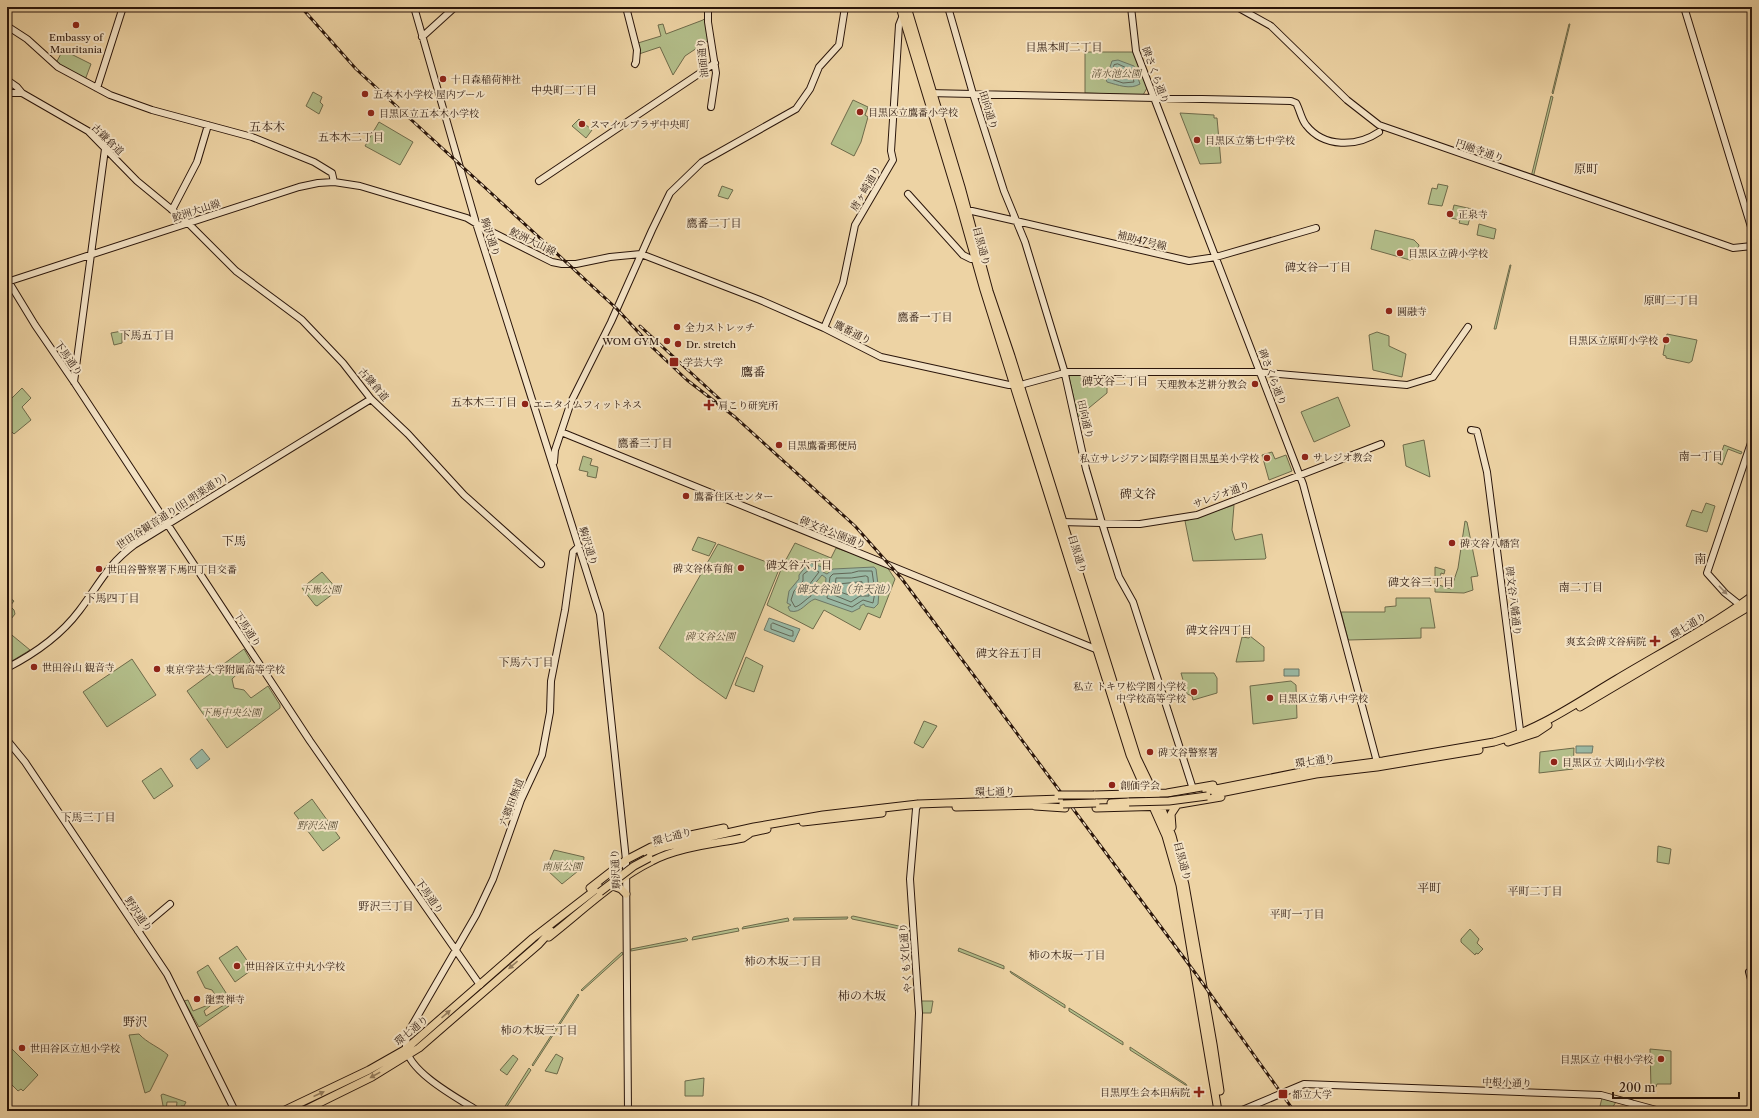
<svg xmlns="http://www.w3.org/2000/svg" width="1759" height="1118" font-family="'Libre Caslon Text','Noto Serif JP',serif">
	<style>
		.green { fill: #b3be8a; stroke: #6e6a4a }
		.water { fill: #9ab8a3; stroke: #6d7766; fill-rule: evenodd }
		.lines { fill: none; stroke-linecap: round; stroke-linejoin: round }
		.shore { stroke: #626656; stroke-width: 1 }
		.secondary-casing { stroke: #2a150a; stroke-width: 8 }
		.primary-casing { stroke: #2a150a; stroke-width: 9 }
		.secondary { stroke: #f3e2c4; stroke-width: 6 }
		.primary { stroke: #edd3a4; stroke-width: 7 }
		.rail-casing { stroke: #2a150a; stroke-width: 3 }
		.rail { stroke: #f3e2c4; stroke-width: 1.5; stroke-dasharray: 4.5; stroke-linecap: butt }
		.primary-bridge-casing { stroke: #2a150a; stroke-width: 9; stroke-linecap: butt }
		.primary-bridge { stroke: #edd3a4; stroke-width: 7 }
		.oneway { fill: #998670 }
		.oneway2 { fill: #957e5f }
		.poi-dot { fill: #8f2418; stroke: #f3e2c4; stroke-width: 1.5 }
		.labels { text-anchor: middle; stroke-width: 4; stroke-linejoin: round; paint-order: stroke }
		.poi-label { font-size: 10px; fill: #2a150a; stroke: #f3e2c4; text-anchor: start }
		.street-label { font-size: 10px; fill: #2a150a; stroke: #f3e2c4 }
		.park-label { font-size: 10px; font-style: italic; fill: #534830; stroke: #f3e2c4 }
		.neighbourhood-label { font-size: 11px; fill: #2a150a; stroke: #f3e2c4 }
		.water-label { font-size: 11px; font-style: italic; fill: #514e40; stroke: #f3e2c4 }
		.quarter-label { font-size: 12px; fill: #2a150a; stroke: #f3e2c4 }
	</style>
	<rect width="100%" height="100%" fill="#edd3a4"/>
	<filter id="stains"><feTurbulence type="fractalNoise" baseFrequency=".005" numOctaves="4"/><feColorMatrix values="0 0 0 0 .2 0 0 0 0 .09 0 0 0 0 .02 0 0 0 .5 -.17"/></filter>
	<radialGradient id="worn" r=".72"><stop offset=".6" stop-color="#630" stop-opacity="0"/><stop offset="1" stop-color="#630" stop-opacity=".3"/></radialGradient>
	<path class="green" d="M705,18L709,40L685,56L673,75L660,47L639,54L638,43L661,36L658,25L663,24L666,34L703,20Z
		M1569,24H1570L1553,94L1552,93Z
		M63,50L91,64L85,80L56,63Z
		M1085,52H1136L1147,88L1143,95L1085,93Z
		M313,92L322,97L320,102L323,105L319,114L306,106Z
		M1551,96L1553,97L1533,178L1531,177Z
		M853,100L868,107L865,115L868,117L861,142L854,156L831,144Z
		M1180,113L1214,115V118H1217L1221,163L1200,164Z
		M579,119L592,130L586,138L572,126Z
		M379,122L413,142L400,165L365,146Z
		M1438,184L1448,186L1442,206L1428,204L1432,188L1437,189Z
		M722,186L733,190L728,199L718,196Z
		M1454,205L1472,209L1468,225L1459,223L1460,220L1451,218Z
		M1479,224L1496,229L1494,239L1477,235Z
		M1375,230L1414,240L1419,245L1416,257L1410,260L1371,249Z
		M1510,265H1511L1496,329H1494Z
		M122,331V343L114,345L111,333Z
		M1377,332L1389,336V346L1406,354L1402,377L1373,370L1369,335Z
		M1667,334L1697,340L1692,361L1689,363L1666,358V356L1663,355Z
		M1107,374V393L1078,417L1069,377L1070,375Z
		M22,388L31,398L22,407L31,420L14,434L7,427V403Z
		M1338,397L1350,426L1314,442L1301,412Z
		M1424,440L1430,477L1406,466L1403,445Z
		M1724,445L1742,452L1741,454L1728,449L1722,465L1718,463Z
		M1272,452L1275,459L1286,455L1292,471L1269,480L1262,455Z
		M583,456L592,459L590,465L598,467L596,478L587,476L588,472L579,470Z
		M1706,503L1715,506L1707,532L1686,526L1692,510L1702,513Z
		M1234,505L1232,530L1235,540L1262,534L1266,558L1265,559L1193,561L1185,521Z
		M1465,521L1467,522L1478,576L1471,577L1473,590L1464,593L1435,592V567L1445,570L1444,574L1441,573L1439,585L1451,589L1458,568Z
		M698,537L716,543L709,556L692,550Z
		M795,543L831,558L836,548L885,564L895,579L880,618L868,613L860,630L824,610L813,629L767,605L782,567Z
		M718,544L780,567L726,699L697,678L659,648Z
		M322,572L338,590L317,606L315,605L302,588Z
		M7,596L14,601L10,606L14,610L15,614L7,624Z
		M1396,598H1430L1435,628H1421V638L1349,640L1348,639L1341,612H1385V607L1396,606Z
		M7,631L30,650L7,664Z
		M1250,636L1264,647V661L1236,662L1242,637L1249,638Z
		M244,649L251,661L232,679L234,688L244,690L251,698L268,686L280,705V708L227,748L187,691Z
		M746,657L763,666L754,692L735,685Z
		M132,659L156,695L107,727L83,692Z
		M1181,673H1214L1217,678V693L1193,700L1192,696L1187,694Z
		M1291,681L1296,685L1297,718L1253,724L1250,686Z
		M924,721L937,726L923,748L914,743Z
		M1574,748L1573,769L1539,773L1540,752Z
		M161,768L173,786L154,799L142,781Z
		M312,799L340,838L323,851L294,813Z
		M1658,846L1671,849L1669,864L1657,862Z
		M554,850L584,857L583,867L562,884L546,869Z
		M853,916L908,928L910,931L852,919L851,917Z
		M848,917L847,919L793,920L794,918Z
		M788,918L789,921L742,929L743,927Z
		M738,928L739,931L692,940L693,937Z
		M1470,929L1479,939L1477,943L1483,949L1478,954L1476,953L1475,955L1461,942V939Z
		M686,938L688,940L686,941L631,951V949Z
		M237,946L253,969L235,982L219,958Z
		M959,948L1004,966V969L958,951Z
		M622,952L623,954L582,991L581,990Z
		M208,965L230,999C222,1000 216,997 212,990L205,988L197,972Z
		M1010,971L1065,1005V1008L1011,973Z
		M578,994L579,995L533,1066L532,1065Z
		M210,995L213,996L216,1001L204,1011L206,1016L224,1005L229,1006L199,1027L184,1001L188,1000L193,1011L208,1005L206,999Z
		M919,1001H933L931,1013H920Z
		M1069,1008L1123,1042V1045L1069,1011Z
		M139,1034C147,1043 159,1047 168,1055L150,1091L145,1093L129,1035Z
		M9,1046L38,1075L23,1091L21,1089L18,1091L7,1080V1048Z
		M1130,1047L1186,1084L1187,1086L1130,1050Z
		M1650,1049L1671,1051V1084H1657L1656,1087H1651Z
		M556,1054L563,1058L557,1074L545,1071Z
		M513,1055L518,1059L507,1075L500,1070Z
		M529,1068L531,1070L504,1111H502Z
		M704,1078L703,1096H685V1081Z
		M163,1094L186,1102L184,1106H181L179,1111H176L177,1102H167L166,1111H164L161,1095Z
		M1602,1098L1616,1102L1610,1111H1577L1599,1110Z"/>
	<path class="water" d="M1118,60L1134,66L1140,84C1130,90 1118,85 1107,82L1106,79L1112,61Z
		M810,563L822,567L823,572L827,574L833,569L874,567L876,569L879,592L878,604L874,608L865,606L864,604L860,606V608L852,612L815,599C806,602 801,614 790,611L788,607L791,605L787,603L789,591L799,579V575L806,566ZM822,575L826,578L825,591L823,594H817L814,591L813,586Z
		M769,618L800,629L794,642L764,630Z
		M1284,669H1299V676H1284Z
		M1576,746H1593L1592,753H1576Z
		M202,749L210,759L197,769L190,759Z"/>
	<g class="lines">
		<path class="shore" d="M1118,64L1131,70L1134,82L1123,83L1111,79L1114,65Z
			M812,568L819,572L809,585L811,596C806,599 800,606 795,607L791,600L794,591L803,581V575Z
			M859,571H872L875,592L873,603L863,600L852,607L827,598L830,577L833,574L851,573Z
			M866,576L868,577L869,596H860L851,602L834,595L836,578H851Z
			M862,582L863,589L849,595L840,592L842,584Z
			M773,623L793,631V636H790L771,629V625Z"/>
		<g class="secondary-casing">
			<path id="secondary" d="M414,7L476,223L600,614L626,860L628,1111
				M626,7L637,50L636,62L635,64
				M708,7V22L716,73L711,107
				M948,7L973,94L1004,191L1025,242L1064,370L1086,469L1102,523L1119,577L1133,602L1193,789
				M1131,7L1136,51L1303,484L1377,762
				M1237,7L1271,26L1347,100L1379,125L1713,241L1733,248L1752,246
				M1684,7L1752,230
				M7,26L27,39L58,67L110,95L152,110L252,137L314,162L332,173L334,182
				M422,37L455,7
				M7,80L17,87L22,93
				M97,88L123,7
				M7,91L11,93H22L88,131L137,181L188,223L236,271L302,320L343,363L371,399L408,434L464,495L541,564
				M928,93L1291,101L1296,103C1300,110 1301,119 1306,125C1324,148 1357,147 1379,132
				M539,181L715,63
				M908,194L963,255L971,259H975
				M172,210L197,162L208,125
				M964,211H972L1016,221L1189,261L1216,257L1316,228
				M7,279L35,325L74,382L310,741L480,985
				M7,282L299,187L318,183L334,182L360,186L467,218L482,227L552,262L562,264H576L610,257L641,254L760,300L824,328L881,357L1009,385L1024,384L1068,372H1256L1407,385L1433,377L1468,327
				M824,328L843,283L855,225L893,160L891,151L899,25L903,15
				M74,382L105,149
				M1471,430L1477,431L1487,472L1521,738
				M561,432L1098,650
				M554,462L555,450L571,402L611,322L652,230L670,193L702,162L796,109L810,89L819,67L839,45L845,7
				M1061,522L1140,524L1197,515L1381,444
				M1740,605L1725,593L1707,573L1752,440
				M7,668C34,654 61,635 79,611C99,585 106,566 134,545L371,399
				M7,740L25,762L167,974L235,1111
				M138,931L170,904
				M1749,972L1752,983
				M1631,1103V1111
				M478,1111C459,1099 408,1072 406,1047C405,1041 408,1035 410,1029L476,915L493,879L521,800L542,755L550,712L551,681L565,610L573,552L579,546
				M915,1111L919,1013L910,879L916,809L918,804
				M1240,1111L1304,1084L1601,1095L1660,1111"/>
		</g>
		<g class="primary-casing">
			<path id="primary" d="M900,7L960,205L984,290L1130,755L1166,836L1180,885L1218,1111
				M907,7L961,187L989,291L1011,356L1137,758L1163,812L1172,836L1185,885L1213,1044L1220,1091
				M1580,707L1752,605
				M1508,742L1536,733L1548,725
				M1206,791L1306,771L1383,761L1494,742C1539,730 1578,702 1617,679C1662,652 1710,627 1752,596
				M1215,794L1316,774L1377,767L1479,750
				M1094,795L1167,793L1213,785
				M1111,803L1129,802
				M1035,806L1065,808
				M956,807L1040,805
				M1096,808L1168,806L1221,797
				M803,822L882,813
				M1172,827L1171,814L1177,805
				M744,834L767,829
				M660,843L681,837L724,828
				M647,854L664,847L754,827L823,815L918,804L1062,799
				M613,886L621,889L626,894
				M590,888L626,860L651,847
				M549,937C581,912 615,879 652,861C679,847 713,844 743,838L749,834
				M283,1111L369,1070L406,1049L533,938L599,887
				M303,1111L372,1077L419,1048L539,944L551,931"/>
		</g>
		<use href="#secondary" class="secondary"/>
		<use href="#primary" class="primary"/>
		<g class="rail-casing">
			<path id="rail" d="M301,7L356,69L616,308L653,348L687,380L735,417L855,526L902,579L1196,974L1294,1111
				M640,326L726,405"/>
		</g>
		<use href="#rail" class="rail"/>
		<g class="primary-bridge-casing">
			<path id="primary-bridge" d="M1058,795H1094
				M1129,802L1169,801L1207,796
				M1063,804L1096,803
				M600,892L634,866L649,858"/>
		</g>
		<use href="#primary-bridge" class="primary-bridge"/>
	</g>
	<defs><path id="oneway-solid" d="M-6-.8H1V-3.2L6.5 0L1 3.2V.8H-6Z"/></defs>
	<use class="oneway" href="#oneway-solid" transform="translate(1723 590) rotate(46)"/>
	<g class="oneway2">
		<use href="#oneway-solid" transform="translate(513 965) rotate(140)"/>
		<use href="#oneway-solid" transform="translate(446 1014) rotate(-41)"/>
		<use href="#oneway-solid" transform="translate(375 1075) rotate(151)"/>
		<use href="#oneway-solid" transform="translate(319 1094) rotate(-24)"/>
	</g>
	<g class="poi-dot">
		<circle cx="76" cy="25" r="4"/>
		<circle cx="443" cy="79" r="4"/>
		<circle cx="365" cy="94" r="4"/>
		<circle cx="860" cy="112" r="4"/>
		<circle cx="371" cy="113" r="4"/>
		<circle cx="582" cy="124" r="4"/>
		<circle cx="1197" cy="140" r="4"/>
		<circle cx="1450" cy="214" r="4"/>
		<circle cx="1400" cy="253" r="4"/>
		<circle cx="1389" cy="311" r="4"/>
		<circle cx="677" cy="327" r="4"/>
		<circle cx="1666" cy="340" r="4"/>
		<circle cx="667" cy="341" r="4"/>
		<circle cx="678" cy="344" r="4"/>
		<rect x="669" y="357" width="10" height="10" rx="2"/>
		<circle cx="1255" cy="384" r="4"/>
		<circle cx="525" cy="404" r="4"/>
		<path d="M707 399h4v4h4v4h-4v4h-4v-4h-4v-4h4z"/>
		<circle cx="779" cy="445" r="4"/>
		<circle cx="1305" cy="457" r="4"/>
		<circle cx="1267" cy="458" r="4"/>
		<circle cx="686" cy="496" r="4"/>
		<circle cx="1452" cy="543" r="4"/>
		<circle cx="741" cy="568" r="4"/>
		<circle cx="99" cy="569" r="4"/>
		<path d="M1653 635h4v4h4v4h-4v4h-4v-4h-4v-4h4z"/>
		<circle cx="34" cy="667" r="4"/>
		<circle cx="157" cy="669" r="4"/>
		<circle cx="1194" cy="692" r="4"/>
		<circle cx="1270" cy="698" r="4"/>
		<circle cx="1150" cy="752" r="4"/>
		<circle cx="1554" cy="762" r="4"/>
		<circle cx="1112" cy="785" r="4"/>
		<circle cx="237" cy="966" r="4"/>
		<circle cx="197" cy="999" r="4"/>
		<circle cx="22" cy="1048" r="4"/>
		<circle cx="1661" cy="1059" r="4"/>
		<path d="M1197 1086h4v4h4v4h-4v4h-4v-4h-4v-4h4z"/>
		<rect x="1278" y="1089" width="10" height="10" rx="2"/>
	</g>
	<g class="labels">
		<g class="poi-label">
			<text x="76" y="41" text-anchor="middle">Embassy of<tspan x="76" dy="12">Mauritania</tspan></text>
			<text x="451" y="83">十日森稲荷神社</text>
			<text x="373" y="98">五本木小学校 屋内プール</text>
			<text x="868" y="116">目黒区立鷹番小学校</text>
			<text x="379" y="117">目黒区立五本木小学校</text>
			<text x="590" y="128">スマイルプラザ中央町</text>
			<text x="1205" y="144">目黒区立第七中学校</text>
			<text x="1458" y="218">正泉寺</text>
			<text x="1408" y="257">目黒区立碑小学校</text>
			<text x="1397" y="315">圓融寺</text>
			<text x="685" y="331">全力ストレッチ</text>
			<text x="1658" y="344" text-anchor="end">目黒区立原町小学校</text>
			<text x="659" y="345" text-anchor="end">WOM GYM</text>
			<text x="686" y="348">Dr. stretch</text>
			<text x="683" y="366">学芸大学</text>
			<text x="1247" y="388" text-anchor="end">天理教本芝耕分教会</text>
			<text x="533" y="408">エニタイムフィットネス</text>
			<text x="718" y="409">肩こり研究所</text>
			<text x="787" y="449">目黒鷹番郵便局</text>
			<text x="1313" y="461">サレジオ教会</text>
			<text x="1259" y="462" text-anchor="end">私立サレジアン国際学園目黒星美小学校</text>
			<text x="694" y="500">鷹番住区センター</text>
			<text x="1460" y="547">碑文谷八幡宮</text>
			<text x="733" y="572" text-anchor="end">碑文谷体育館</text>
			<text x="107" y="573">世田谷警察署下馬四丁目交番</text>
			<text x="1646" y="645" text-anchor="end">爽玄会碑文谷病院</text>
			<text x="42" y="671">世田谷山 観音寺</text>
			<text x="165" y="673">東京学芸大学附属高等学校</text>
			<text x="1186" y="690" text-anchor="end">私立 トキワ松学園小学校<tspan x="1186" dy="12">中学校高等学校</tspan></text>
			<text x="1278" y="702">目黒区立第八中学校</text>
			<text x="1158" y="756">碑文谷警察署</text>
			<text x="1562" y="766">目黒区立 大岡山小学校</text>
			<text x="1120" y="789">創価学会</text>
			<text x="245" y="970">世田谷区立中丸小学校</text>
			<text x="205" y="1003">龍雲禅寺</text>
			<text x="30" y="1052">世田谷区立旭小学校</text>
			<text x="1653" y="1063" text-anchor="end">目黒区立 中根小学校</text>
			<text x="1190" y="1096" text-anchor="end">目黒厚生会本田病院</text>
			<text x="1292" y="1098">都立大学</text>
		</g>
		<g class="street-label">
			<text transform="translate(702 58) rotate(-96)" y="4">油面通り</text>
			<text transform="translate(1156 75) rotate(70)" y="4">碑さくら通り</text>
			<text transform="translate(989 110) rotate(73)" y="4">田向通り</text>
			<text transform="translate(108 139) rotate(44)" y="4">古鎌倉道</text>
			<text transform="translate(1480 150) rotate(19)" y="4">円融寺通り</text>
			<text transform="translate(865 188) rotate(-60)" y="4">唐ヶ崎通り</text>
			<text transform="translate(196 210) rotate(-18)" y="4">鮫洲大山線</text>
			<text transform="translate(491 237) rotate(72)" y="4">駒沢通り</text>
			<text transform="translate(1142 240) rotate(14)" y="4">補助47号線</text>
			<text transform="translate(533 241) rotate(26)" y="4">鮫洲大山線</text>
			<text transform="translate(982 246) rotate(75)" y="4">目黒通り</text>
			<text transform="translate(853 332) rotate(27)" y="4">鷹番通り</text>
			<text transform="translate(69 358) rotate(55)" y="4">下馬通り</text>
			<text transform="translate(1273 377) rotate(69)" y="4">碑さくら通り</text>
			<text transform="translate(374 384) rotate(49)" y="4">古鎌倉道</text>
			<text transform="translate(1086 419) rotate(77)" y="4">田向通り</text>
			<text transform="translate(1221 494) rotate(-20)" y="4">サレジオ通り</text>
			<text transform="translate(171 511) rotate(-33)" y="4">世田谷観音通り(旧 明薬通り)</text>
			<text transform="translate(833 532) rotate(22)" y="4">碑文谷公園通り</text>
			<text transform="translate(589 546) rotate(73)" y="4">駒沢通り</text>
			<text transform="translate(1078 554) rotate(73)" y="4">目黒通り</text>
			<text transform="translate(1514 601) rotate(83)" y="4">碑文谷八幡通り</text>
			<text transform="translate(1688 625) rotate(-31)" y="4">環七通り</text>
			<text transform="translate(248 629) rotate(57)" y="4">下馬通り</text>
			<text transform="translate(1315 760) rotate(-9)" y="4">環七通り</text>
			<text transform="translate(995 791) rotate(-1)" y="4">環七通り</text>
			<text transform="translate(511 802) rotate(-69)" y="4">六郷田無道</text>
			<text transform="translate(672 836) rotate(-15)" y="4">環七通り</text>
			<text transform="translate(1183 861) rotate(75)" y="4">目黒通り</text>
			<text transform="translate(615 869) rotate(-93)" y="4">駒沢通り</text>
			<text transform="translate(430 896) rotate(55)" y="4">下馬通り</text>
			<text transform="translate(139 914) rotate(56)" y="4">野沢通り</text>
			<text transform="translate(905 958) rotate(-94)" y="4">やくも文化通り</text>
			<text transform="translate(411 1030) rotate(-39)" y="4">環七通り</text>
			<text transform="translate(1507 1082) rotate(2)" y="4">中根小通り</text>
		</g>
		<g class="park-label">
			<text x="1116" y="77">清水池公園</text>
			<text x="321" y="593">下馬公園</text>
			<text x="710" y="640">碑文谷公園</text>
			<text x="231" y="716">下馬中央公園</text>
			<text x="317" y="829">野沢公園</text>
			<text x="562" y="870">南原公園</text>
		</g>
		<g class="neighbourhood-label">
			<text x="1064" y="51">目黒本町二丁目</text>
			<text x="564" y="94">中央町二丁目</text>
			<text x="351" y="141">五本木二丁目</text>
			<text x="714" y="227">鷹番二丁目</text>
			<text x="1318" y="271">碑文谷一丁目</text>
			<text x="1671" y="304">原町二丁目</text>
			<text x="925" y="321">鷹番一丁目</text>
			<text x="147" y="339">下馬五丁目</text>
			<text x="1115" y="385">碑文谷二丁目</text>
			<text x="484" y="406">五本木三丁目</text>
			<text x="645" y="447">鷹番三丁目</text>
			<text x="1701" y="460">南一丁目</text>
			<text x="799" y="569">碑文谷六丁目</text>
			<text x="1421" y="586">碑文谷三丁目</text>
			<text x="1581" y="591">南二丁目</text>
			<text x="112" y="602">下馬四丁目</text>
			<text x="1219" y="634">碑文谷四丁目</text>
			<text x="1009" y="657">碑文谷五丁目</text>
			<text x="526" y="666">下馬六丁目</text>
			<text x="88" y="821">下馬三丁目</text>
			<text x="1535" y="895">平町二丁目</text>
			<text x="386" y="910">野沢三丁目</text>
			<text x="1297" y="918">平町一丁目</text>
			<text x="1067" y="959">柿の木坂一丁目</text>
			<text x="783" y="965">柿の木坂二丁目</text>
			<text x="539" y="1034">柿の木坂三丁目</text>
		</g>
		<g class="water-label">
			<text x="846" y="593">碑文谷池（弁天池）</text>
		</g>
		<g class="quarter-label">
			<text x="267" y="131">五本木</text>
			<text x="1586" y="173">原町</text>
			<text x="753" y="376">鷹番</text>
			<text x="1138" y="498">碑文谷</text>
			<text x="234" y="545">下馬</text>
			<text x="1700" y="563">南</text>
			<text x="1429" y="892">平町</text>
			<text x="862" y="1000">柿の木坂</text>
			<text x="135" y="1026">野沢</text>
		</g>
	</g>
	<rect width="1759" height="1118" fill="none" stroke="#edd3a4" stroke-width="24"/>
	<rect x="8" y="8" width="1743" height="1102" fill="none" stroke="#2a150a" stroke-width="2"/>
	<rect x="12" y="12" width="1735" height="1094" fill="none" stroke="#2a150a"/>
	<path d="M1613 1092v6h126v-6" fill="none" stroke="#2a150a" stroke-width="2"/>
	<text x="1619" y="1092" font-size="12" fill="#2a150a" stroke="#f3e2c4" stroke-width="3" paint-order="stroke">200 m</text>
	<rect width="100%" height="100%" filter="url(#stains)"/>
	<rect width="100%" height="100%" fill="url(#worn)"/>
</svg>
